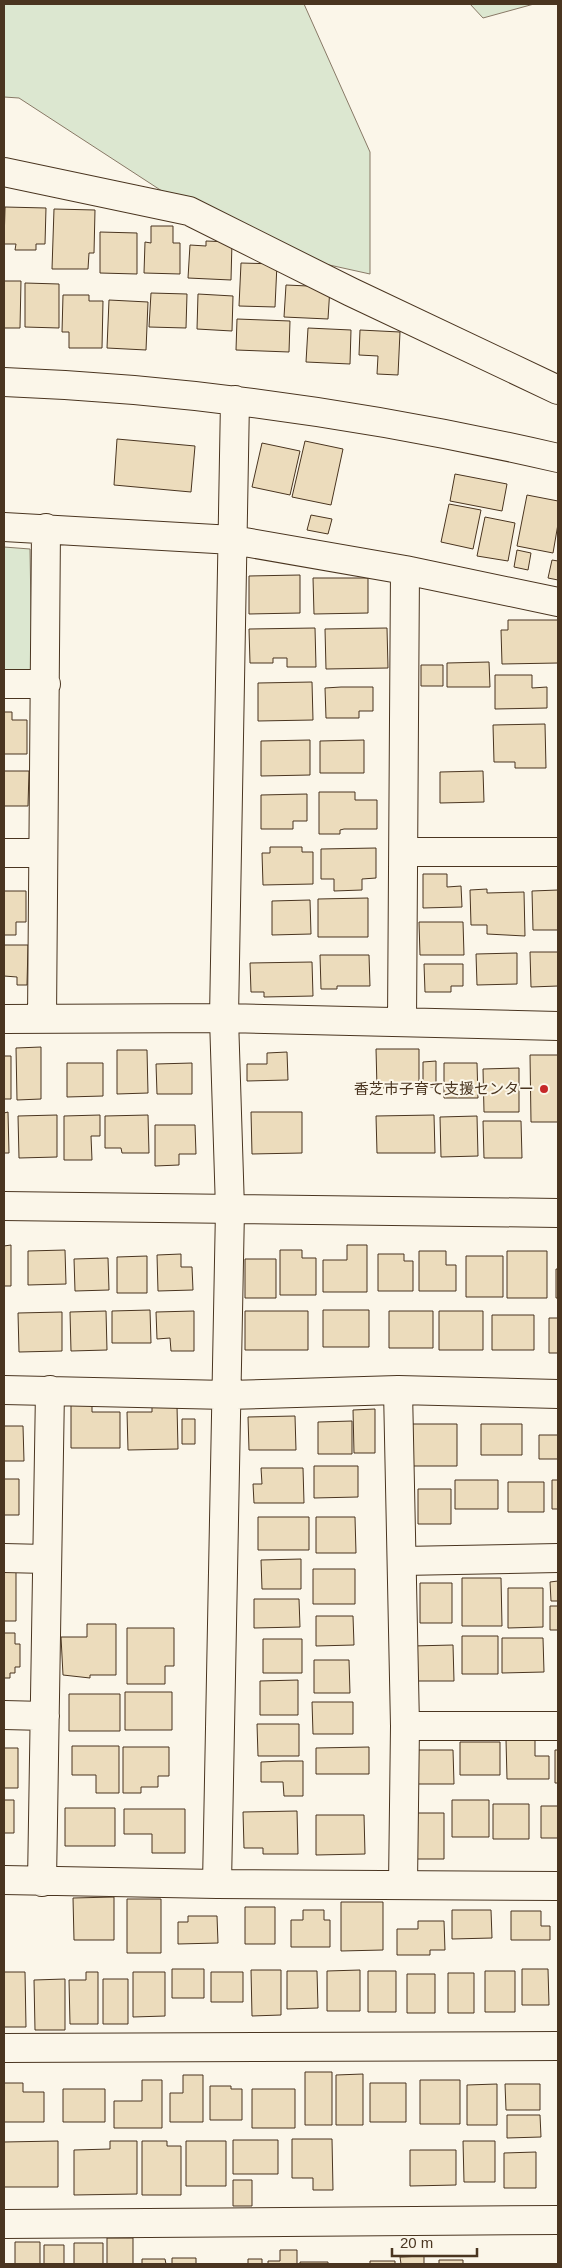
<svg xmlns="http://www.w3.org/2000/svg" width="562" height="2268" font-family="Helvetica,'Noto Sans JP',sans-serif">
	<style>
		.green { fill: #dce7d0; stroke: #887966 }
		.building { fill: #ecdcbc; stroke: #4a3520 }
		.lines { fill: none; stroke-linecap: round; stroke-linejoin: round }
		.minor-casing { stroke: #4a3520; stroke-width: 30 }
		.minor { stroke: #fbf6e9; stroke-width: 28 }
		.poi-dot { fill: #c62828; stroke: #fbf6e9; stroke-width: 2 }
		.labels { text-anchor: middle; stroke-width: 4; stroke-linejoin: round; paint-order: stroke }
		.poi-label { font-size: 15px; fill: #4a3520; stroke: #fbf6e9; text-anchor: end }
	</style>
	<rect width="100%" height="100%" fill="#fbf6e9"/>
	<path class="green" d="M4,4H304L370,152V274L248,247L19,98L4,97Z
		M470,4H534L483,18Z
		M4,547L30,549L32,670H4Z"/>
	<path class="building" d="M5,207L46,208L45,244H36V250H15L16,244H4Z
		M54,209L95,210L94,253H89L88,269H52Z
		M151,226H173V243H180V274L144,273L145,242L151,243Z
		M100,232L137,233V274L100,273Z
		M206,241L232,242L231,280L188,278L190,245L206,246Z
		M241,263L277,264L275,307L239,306Z
		M4,281H21L20,328H4Z
		M25,283L59,284V328L25,327Z
		M286,285L330,287L328,319L284,317Z
		M151,293L187,294L186,328L149,327Z
		M198,294L233,296L232,331L197,329Z
		M63,295H89V301H103L102,348H69V332H62Z
		M109,300L148,302L146,350L107,348Z
		M237,319L290,321L289,352L236,350Z
		M308,328L351,330L350,364L306,362Z
		M360,330L400,332L398,375L377,374L378,356L359,355Z
		M117,439L195,446L191,492L114,485Z
		M305,441L343,449L331,505L292,497Z
		M262,443L300,451L290,495L252,487Z
		M455,474L507,484L502,511L450,501Z
		M527,495L558,501V524L553,553L517,546Z
		M449,504L481,510L473,549L441,542Z
		M311,515L332,519L328,534L307,530Z
		M485,517L515,523L508,561L477,556Z
		M517,550L531,553L528,570L514,567Z
		M552,560L558,561V580L548,578Z
		M300,575V613L249,614V576Z
		M313,578H368V613L314,614Z
		M508,620H558V663L502,664L501,630H508Z
		M315,628L316,667H287V658H273V663H250L249,629Z
		M387,628L388,668L326,669L325,629Z
		M489,662L490,687H447V663Z
		M421,665H443V686H421Z
		M495,675H532V688L547,687V708L495,709Z
		M312,682L313,720L258,721V683Z
		M341,687H373V711H359V718H326L325,688Z
		M4,712H12V720H27V754H4Z
		M545,724L546,768H515V762H494L493,725Z
		M310,740V775L261,776V741Z
		M364,740V773H320V741Z
		M4,771H29L28,806H4Z
		M483,771L484,802L440,803V772Z
		M319,792H355V800H377V829H344L340,830V834H319Z
		M307,794V821H293V829H261V795Z
		M270,847H302V852H313V884L263,885L262,853H270Z
		M376,848V878L362,879V890L334,891V879H321V849Z
		M423,874H447V887L461,886L462,907L423,908Z
		M487,889V893L524,892L525,936L487,934V925H471L470,890Z
		M558,890V930H533L532,891Z
		M4,891H26V922H16V935H4Z
		M368,898V937H318V899Z
		M310,900L311,934L272,935V901Z
		M419,922H463L464,955H420Z
		M4,945H28L27,985H17V977L4,976Z
		M530,952H558V986L531,987Z
		M517,953V984L477,985L476,954Z
		M320,955H369L370,986H337V989H321Z
		M312,962L313,996L264,997V992H251L250,963Z
		M424,964H463V986H451V992H425Z
		M41,1047V1099L17,1100L16,1048Z
		M376,1049H419V1087L377,1088Z
		M117,1050H147L148,1093L117,1094Z
		M287,1052L288,1080L247,1081V1064H267V1053Z
		M530,1055H558V1122H531Z
		M4,1056H11V1099H4Z
		M436,1061V1087H423V1062Z
		M67,1063H103V1096L67,1097Z
		M192,1063V1094H157L156,1064Z
		M444,1063H477L478,1098H444Z
		M519,1068V1112H484L483,1069Z
		M8,1112L9,1153H4V1113Z
		M251,1112H302V1153L252,1154Z
		M57,1115V1157L19,1158L18,1116Z
		M100,1115V1136H91L92,1160H64V1116Z
		M148,1115L149,1153H122L121,1148H105V1116Z
		M434,1115L435,1153H377L376,1116Z
		M477,1116L478,1156L441,1157L440,1117Z
		M483,1121H521L522,1158H484Z
		M155,1125H195L196,1154H179V1165L155,1166Z
		M11,1245V1286H4V1246Z
		M347,1245H367V1292H323V1260H347Z
		M65,1250L66,1284L28,1285V1251Z
		M280,1250H302V1258H316V1295H280Z
		M419,1251H446V1265H456V1291H419Z
		M507,1251H547V1298H507Z
		M181,1254V1267H192L193,1290L158,1291L157,1255Z
		M378,1254H404V1261H413V1291H378Z
		M147,1256V1293H117V1257Z
		M466,1256H503V1297H466Z
		M108,1258L109,1290L75,1291L74,1259Z
		M245,1259H276V1298H245Z
		M556,1269H558V1298H556Z
		M150,1310L151,1343H112V1311Z
		M323,1310H369V1347H323Z
		M106,1311L107,1350L71,1351L70,1312Z
		M194,1311V1351H171L170,1338L157,1339L156,1312Z
		M245,1311H308V1350H245Z
		M389,1311H433V1348H389Z
		M439,1311H483V1350H439Z
		M62,1312V1351L19,1352L18,1313Z
		M492,1315H534V1350H492Z
		M549,1318H558V1353H549Z
		M71,1405H92V1412H120V1448H71Z
		M152,1406H177L178,1449L128,1450L127,1412H152Z
		M375,1409V1453H354L353,1410Z
		M295,1416L296,1450H249L248,1417Z
		M182,1419H195V1444H182Z
		M352,1421V1454H318V1422Z
		M412,1424H457V1466H412Z
		M481,1424H522V1455H481Z
		M4,1426H23L24,1461H4Z
		M539,1435H558V1459H539Z
		M314,1466H358V1497L314,1498Z
		M261,1468H303L304,1503H254L253,1484H262Z
		M4,1479H19V1515H4Z
		M455,1480H498V1509H455Z
		M552,1480H558V1509H552Z
		M508,1482H544V1512H508Z
		M418,1489H451V1524H418Z
		M258,1517H309V1550H258Z
		M316,1517H355L356,1553H316Z
		M301,1559V1589H262L261,1560Z
		M313,1569H355V1604H313Z
		M4,1572H16V1621H4Z
		M462,1578H501L502,1626H462Z
		M558,1581V1601H551L550,1582Z
		M420,1583H452V1623H420Z
		M508,1588H543V1627L508,1628Z
		M254,1599H299L300,1627L254,1628Z
		M550,1606H558V1630H550Z
		M316,1616H353L354,1645L316,1646Z
		M87,1624H116V1675H90V1678L63,1675L61,1637H87Z
		M127,1628H174V1666H165V1684H127Z
		M4,1633H15V1644H20V1667H15V1673H10V1678H4Z
		M462,1636H498V1674H462Z
		M502,1638H543L544,1672L502,1673Z
		M263,1639H302V1673H263Z
		M453,1645L454,1681H412V1646Z
		M314,1660H349L350,1693H314Z
		M298,1680V1715H260V1681Z
		M125,1692H172V1730H125Z
		M69,1694H120V1731H69Z
		M312,1702H353V1734H313Z
		M257,1724H299V1756H258Z
		M506,1740H535V1756H549V1779H507Z
		M460,1742H500V1775H460Z
		M72,1746H119V1793H96V1775H72Z
		M123,1747H169V1776H158V1787H141V1793H123Z
		M369,1747V1774H316V1748Z
		M4,1748H18V1788H4Z
		M417,1750H453L454,1784H417Z
		M555,1750H558V1783H555Z
		M283,1761H303V1796H284L283,1782H261V1762Z
		M4,1800H14V1833H4Z
		M452,1800H489V1837H452Z
		M493,1804H529V1839H493Z
		M541,1806H558V1838H541Z
		M65,1808H115V1846H65Z
		M124,1809H185V1853H152V1834H124Z
		M297,1811L298,1854H263V1848H244L243,1812Z
		M417,1813H444V1859H417Z
		M316,1815H364L365,1854L316,1855Z
		M114,1897V1940H74L73,1898Z
		M127,1899H161V1953H127Z
		M341,1902H383V1950L341,1951Z
		M245,1907H275V1944H245Z
		M303,1910H324V1920H330V1947H291V1920H303Z
		M452,1910H491L492,1938L452,1939Z
		M511,1911H541V1926H550V1940H511Z
		M188,1916H217L218,1943L178,1944V1922H188Z
		M418,1921H444L445,1950H430V1955H397V1929H418Z
		M172,1969H204V1998H172Z
		M522,1969H548L549,2005H522Z
		M251,1970H281V2015L252,2016Z
		M360,1970V2011H327V1971Z
		M287,1971H317L318,2008L287,2009Z
		M368,1971H396V2012H368Z
		M485,1971H515V2012H485Z
		M4,1972H25L26,2027H4Z
		M86,1972H98V2024H70L69,1980H86Z
		M133,1972H165V2016L133,2017Z
		M211,1972H243V2002H211Z
		M448,1973H474V2013H448Z
		M407,1974H435V2013H407Z
		M65,1979V2030H35L34,1980Z
		M103,1979H128V2024H103Z
		M305,2072H332V2125H305Z
		M363,2074V2125H336V2075Z
		M183,2075H203V2122H170V2093H183Z
		M142,2080H162V2128H114V2101H142Z
		M420,2080H460V2124H420Z
		M4,2083H23V2092H44V2122H4Z
		M370,2083H406V2122H370Z
		M497,2084V2125H467V2085Z
		M505,2084H540V2110H506Z
		M210,2086H231V2089H242V2120H210Z
		M63,2089H105V2122H63Z
		M252,2089H295V2128H252Z
		M507,2115H540L541,2137L507,2138Z
		M292,2139H332L333,2190H313V2178H292Z
		M233,2140H278V2174H233Z
		M58,2141V2187H4V2142Z
		M110,2141H137V2194L74,2195V2150L110,2149Z
		M142,2141H167V2146H181V2195H142Z
		M186,2141H226V2186H186Z
		M463,2141H495V2182H464Z
		M410,2150H456V2185L410,2186Z
		M536,2152V2188H504V2153Z
		M233,2180H252V2206H233Z
		M107,2238H133V2264H107Z
		M15,2242H40V2264H15Z
		M74,2243H103V2264H74Z
		M44,2245H64V2264H44Z
		M280,2250H297V2264H268V2261H280Z
		M424,2256V2264H401L400,2257Z
		M172,2258H196V2264H172Z
		M142,2259H165L166,2264H142Z
		M248,2259H262V2264H248Z
		M439,2260H463V2264H439Z
		M370,2261H395V2264H370Z
		M300,2262H328V2264H300Z"/>
	<g class="lines">
		<g class="minor-casing">
			<path id="minor" d="M4,172L189,211L351,292L558,390
				M4,382C191,389 376,416 558,458
				M4,527L233,540L405,570L558,602
				M4,684H46
				M404,852H558
				M4,853H42
				M4,1019L224,1018L558,1026
				M42,1019L46,528
				M402,1022L405,570
				M4,1206L558,1213
				M4,1390L227,1395L398,1390L558,1394
				M398,1390L405,1726L403,1885
				M4,1558L46,1559
				M402,1561L558,1558
				M4,1715L45,1716
				M405,1726H558
				M4,1880L217,1884L558,1886
				M42,1882L50,1390
				M217,1884L230,1209L224,1018L235,400
				M4,2048L558,2046
				M4,2224L558,2220"/>
		</g>
		<use href="#minor" class="minor"/>
	</g>
	<circle class="poi-dot" cx="544" cy="1089" r="5"/>
	<g class="labels">
		<g class="poi-label">
			<text x="534" y="1094">香芝市子育て支援センター</text>
		</g>
	</g>
	<rect width="562" height="2268" fill="none" stroke="#4a3520" stroke-width="10"/>
	<path d="M392 2248v8h85v-8" fill="none" stroke="#4a3520" stroke-width="2.5"/>
	<text x="400" y="2248" font-size="15" fill="#4a3520" stroke="#fbf6e9" stroke-width="4" paint-order="stroke">20 m</text>
</svg>
